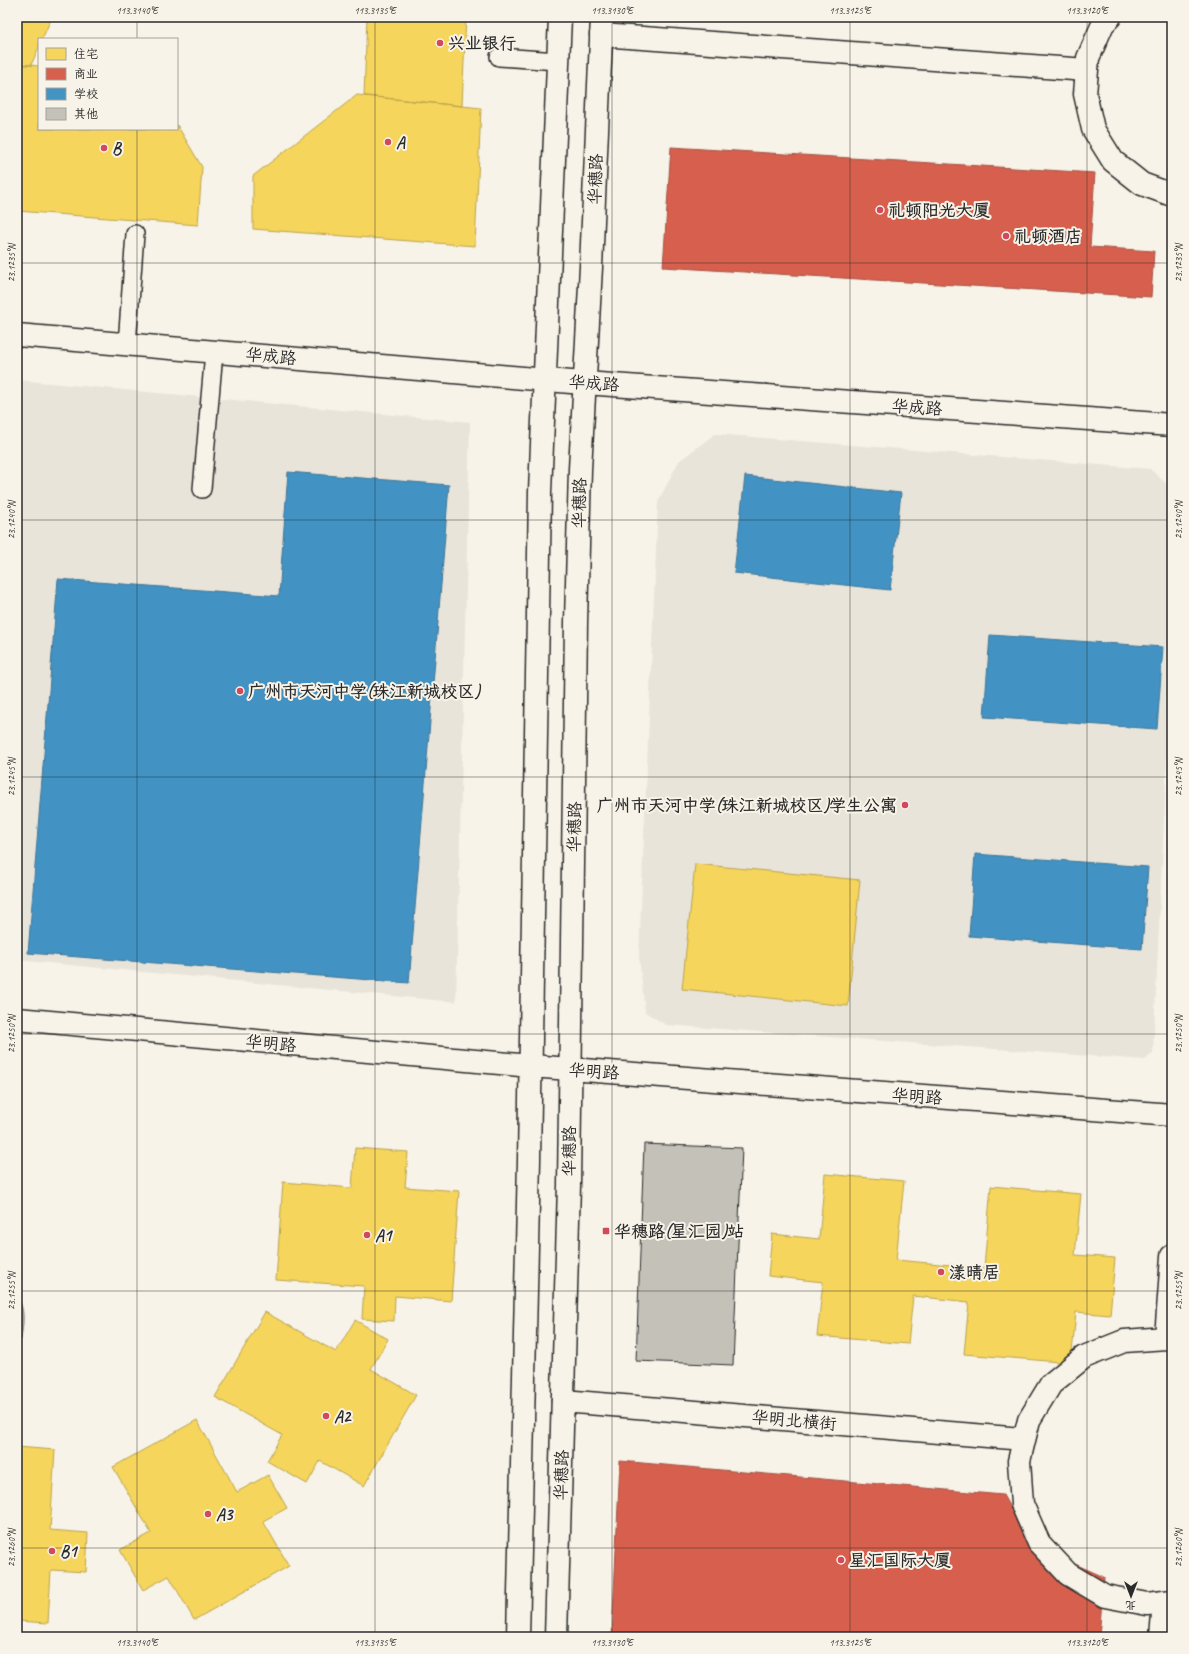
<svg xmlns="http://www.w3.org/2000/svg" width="1189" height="1654" font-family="Caveat,'LXGW WenKai TC',sans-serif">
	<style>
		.built { fill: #e8e4da }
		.water { fill: #afaca4; stroke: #7a7874 }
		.homes { fill: #f6d55c; stroke: #b9a24d }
		.shops { fill: #d6604d; stroke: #a35043 }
		.schools { fill: #4393c3; stroke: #3c7495 }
		.building { fill: #c4c1b9; stroke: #2b2b2b }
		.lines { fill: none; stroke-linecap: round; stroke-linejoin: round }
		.service-casing { stroke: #2b2b2b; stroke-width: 20 }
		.minor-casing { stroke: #2b2b2b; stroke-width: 25 }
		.tertiary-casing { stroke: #2b2b2b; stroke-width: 25 }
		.service { stroke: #f7f3e8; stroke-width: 17 }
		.minor { stroke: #f7f3e8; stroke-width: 22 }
		.tertiary { stroke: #f7f3e8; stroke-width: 22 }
		.ticks { fill: none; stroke: #2b2b2b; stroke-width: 1; stroke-opacity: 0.45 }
		.poi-dot { fill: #d1495b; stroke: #f7f3e8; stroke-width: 1.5 }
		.labels { text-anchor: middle; stroke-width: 4; stroke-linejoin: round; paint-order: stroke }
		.poi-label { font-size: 17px; font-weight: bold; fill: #2b2b2b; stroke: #f7f3e8; text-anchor: start }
		.street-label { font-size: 17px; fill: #2b2b2b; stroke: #f7f3e8 }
		.neatline { fill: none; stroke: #2b2b2b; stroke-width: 1.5 }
		.ticks-label { font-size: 10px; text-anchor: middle; fill: #2b2b2b }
	</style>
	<rect width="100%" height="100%" fill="#f7f3e8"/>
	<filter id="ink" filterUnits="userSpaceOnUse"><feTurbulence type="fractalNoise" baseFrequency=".025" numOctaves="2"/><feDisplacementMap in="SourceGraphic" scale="8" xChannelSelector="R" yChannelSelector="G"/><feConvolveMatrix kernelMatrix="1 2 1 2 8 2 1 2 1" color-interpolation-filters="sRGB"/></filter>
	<g filter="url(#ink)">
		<path class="built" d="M17,380L470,422L456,1002L17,960Z
			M715,434L1150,469L1168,485L1172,500V653L1153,1053L1145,1060L666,1025L645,1012L639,956L658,502L679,461Z"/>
		<path class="water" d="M17,1296C26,1310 23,1324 21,1340L17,1344Z"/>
		<path class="homes" d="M17,17H52L42,39H39V47L31,65L17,64Z
			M367,17H466L462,106L364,96Z
			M17,64L39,66V129H177V125L202,167L198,225L17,211Z
			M357,95L481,108L475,246L253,229V176Z
			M695,864L860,880L848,1006L682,989Z
			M355,1148L408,1152L405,1187L459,1191L451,1301L395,1296L394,1321L362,1319L364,1286L276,1280L283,1182L352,1188Z
			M825,1174L904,1181L896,1260L984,1268L991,1186L1081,1194L1075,1255L1115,1258L1110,1315L1076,1312L1071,1363L964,1354L969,1302L913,1296L908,1344L817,1336L823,1282L768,1276L772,1234L819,1239Z
			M265,1312L336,1352L355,1320L388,1339L371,1369L416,1395L364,1486L320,1461L307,1484L267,1461L282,1435L215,1397Z
			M197,1420L237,1492L268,1475L287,1508L263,1521L289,1566L194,1620L169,1576L143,1590L120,1550L151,1533L113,1467Z
			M17,1447L55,1450L50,1530L88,1533L86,1572L51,1570L48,1623L17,1621Z"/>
		<path class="shops" d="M671,147L1095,173L1090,247L1154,251L1151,297L663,267Z
			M620,1461L1003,1495L1030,1544L1104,1577L1099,1637H612Z"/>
		<path class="schools" d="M288,472L449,485L409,983L28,953L58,579L279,596Z
			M745,476L901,493L890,590L734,573Z
			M990,635L1163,647L1157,729L984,717Z
			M975,854L1148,867L1142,949L969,936Z"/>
		<path class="building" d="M644,1144L742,1148L733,1365L636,1361Z"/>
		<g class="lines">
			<g class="service-casing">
				<path id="service" d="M499,57L558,61
					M127,345L135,234
					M202,489L214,352"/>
			</g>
			<g class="minor-casing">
				<path id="minor" d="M1110,17L1103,24L1088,58L1085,94L1093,129L1113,161L1142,184L1172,195
					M601,35L1087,70
					M17,335L571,382L1172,425
					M1166,1338L1172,1256
					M1172,1340L1166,1338L1124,1341L1084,1357L1051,1384L1029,1420L1019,1461L1022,1504L1039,1543L1068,1574L1105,1596L1147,1604L1172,1601
					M563,1401L1024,1439
					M1161,1637L1164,1602"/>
			</g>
			<g class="tertiary-casing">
				<path id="tertiary" d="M17,1019L531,1066L1172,1115
					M518,1637L529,1160L540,492L560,17
					M556,1637L569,1185L576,622L580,469L591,267L602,17"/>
			</g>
			<use href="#service" class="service"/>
			<use href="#minor" class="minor"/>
			<use href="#tertiary" class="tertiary"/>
		</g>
	</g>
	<path class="ticks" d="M137,17V39M375,17V1637M612,17V1637M850,17V1637M1087,17V1637M137,129V1637M17,263H1172M17,520H1172M17,777H1172M17,1034H1172M17,1291H1172M17,1548H1172"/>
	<g class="poi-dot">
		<circle cx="440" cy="43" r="4"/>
		<circle cx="388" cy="142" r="4"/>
		<circle cx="104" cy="148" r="4"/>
		<circle cx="880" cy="210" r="4"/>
		<circle cx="1006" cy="236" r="4"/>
		<circle cx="240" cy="691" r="4"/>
		<circle cx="905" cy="805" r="4"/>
		<rect x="602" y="1227" width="8" height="8" rx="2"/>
		<circle cx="367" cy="1235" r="4"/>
		<circle cx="941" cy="1272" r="4"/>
		<circle cx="326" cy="1416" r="4"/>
		<circle cx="208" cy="1514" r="4"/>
		<circle cx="52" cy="1551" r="4"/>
		<circle cx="841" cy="1560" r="4"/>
	</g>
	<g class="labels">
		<g class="poi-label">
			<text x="448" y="49">兴业银行</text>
			<text x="396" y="148">A</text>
			<text x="112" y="154">B</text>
			<text x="888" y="216">礼顿阳光大厦</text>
			<text x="1014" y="242">礼顿酒店</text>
			<text x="248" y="697">广州市天河中学(珠江新城校区)</text>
			<text x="897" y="811" text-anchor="end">广州市天河中学(珠江新城校区)学生公寓</text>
			<text x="614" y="1237">华穗路(星汇园)站</text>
			<text x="375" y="1241">A1</text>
			<text x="949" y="1278">漾晴居</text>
			<text x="334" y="1422">A2</text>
			<text x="216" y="1520">A3</text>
			<text x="60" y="1557">B1</text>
			<text x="849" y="1566">星汇国际大厦</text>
		</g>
		<g class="street-label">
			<text transform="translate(595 179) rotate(-88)" y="6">华穗路</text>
			<text transform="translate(271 356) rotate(5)" y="6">华成路</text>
			<text transform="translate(594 383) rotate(4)" y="6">华成路</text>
			<text transform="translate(917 407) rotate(4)" y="6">华成路</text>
			<text transform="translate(579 503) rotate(-89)" y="6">华穗路</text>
			<text transform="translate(574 827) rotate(-89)" y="6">华穗路</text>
			<text transform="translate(271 1043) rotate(5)" y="6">华明路</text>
			<text transform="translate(594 1071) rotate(4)" y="6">华明路</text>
			<text transform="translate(917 1096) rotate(4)" y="6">华明路</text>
			<text transform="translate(569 1151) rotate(-90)" y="6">华穗路</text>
			<text transform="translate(794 1420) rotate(5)" y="6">华明北橫街</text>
			<text transform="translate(561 1475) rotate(-88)" y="6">华穗路</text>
		</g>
	</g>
	<rect width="1189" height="1654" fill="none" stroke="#f7f3e8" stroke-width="44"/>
	<rect x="38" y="38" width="140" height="92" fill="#f7f3e8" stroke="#a5a39c"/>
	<rect x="46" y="48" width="20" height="12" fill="#f6d55c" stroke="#a5a39c"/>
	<text x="74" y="58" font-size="12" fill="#2b2b2b">住宅</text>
	<rect x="46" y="68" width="20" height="12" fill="#d6604d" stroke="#a5a39c"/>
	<text x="74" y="78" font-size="12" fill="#2b2b2b">商业</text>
	<rect x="46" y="88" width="20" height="12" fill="#4393c3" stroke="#a5a39c"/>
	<text x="74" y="98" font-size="12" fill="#2b2b2b">学校</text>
	<rect x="46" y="108" width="20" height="12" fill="#c4c1b9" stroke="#a5a39c"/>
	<text x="74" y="118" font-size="12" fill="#2b2b2b">其他</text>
	<g transform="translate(1131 1596) rotate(180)" stroke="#f7f3e8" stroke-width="3" paint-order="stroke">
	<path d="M0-3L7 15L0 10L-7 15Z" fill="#2b2b2b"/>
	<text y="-6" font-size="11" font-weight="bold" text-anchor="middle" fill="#2b2b2b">北</text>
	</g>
	<rect x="22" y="22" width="1145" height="1610" class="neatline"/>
	<g class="ticks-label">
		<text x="137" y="14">113.3140°E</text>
		<text x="375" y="14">113.3135°E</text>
		<text x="612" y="14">113.3130°E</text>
		<text x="850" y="14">113.3125°E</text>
		<text x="1087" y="14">113.3120°E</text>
		<text transform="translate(1178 263) rotate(-90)" y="4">23.1235°N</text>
		<text transform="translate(11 263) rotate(-90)" y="4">23.1235°N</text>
		<text transform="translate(1178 520) rotate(-90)" y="4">23.1240°N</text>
		<text transform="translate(11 520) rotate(-90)" y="4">23.1240°N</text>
		<text transform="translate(1178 777) rotate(-90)" y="4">23.1245°N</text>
		<text transform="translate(11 777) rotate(-90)" y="4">23.1245°N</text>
		<text transform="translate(1178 1034) rotate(-90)" y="4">23.1250°N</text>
		<text transform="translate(11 1034) rotate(-90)" y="4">23.1250°N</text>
		<text transform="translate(1178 1291) rotate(-90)" y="4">23.1255°N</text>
		<text transform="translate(11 1291) rotate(-90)" y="4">23.1255°N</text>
		<text transform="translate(1178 1548) rotate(-90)" y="4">23.1260°N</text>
		<text transform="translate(11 1548) rotate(-90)" y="4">23.1260°N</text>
		<text x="137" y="1646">113.3140°E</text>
		<text x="375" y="1646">113.3135°E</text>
		<text x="612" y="1646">113.3130°E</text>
		<text x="850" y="1646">113.3125°E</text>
		<text x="1087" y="1646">113.3120°E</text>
	</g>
</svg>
